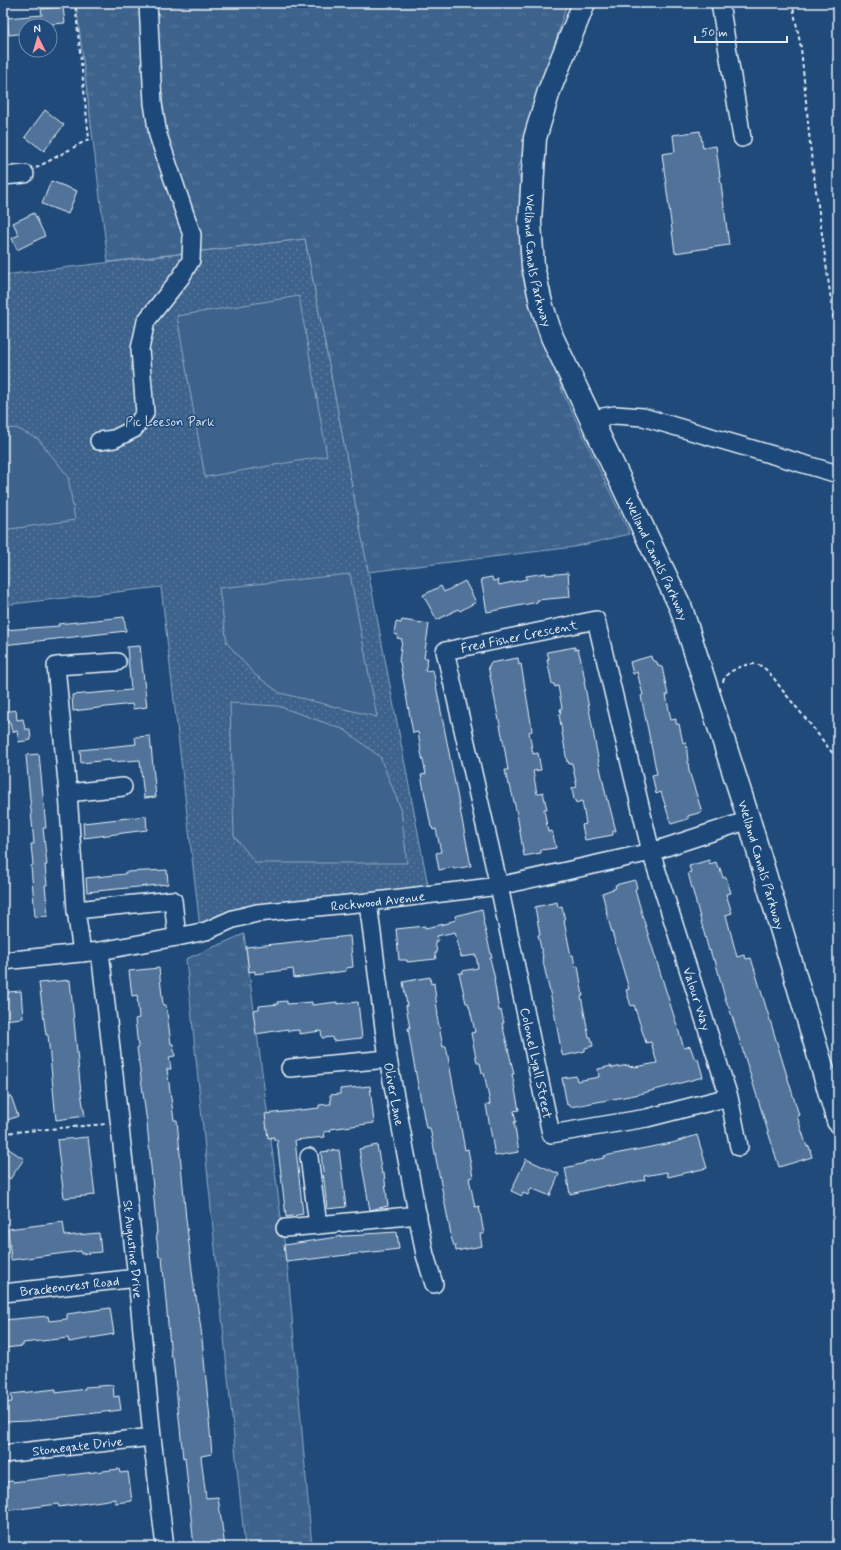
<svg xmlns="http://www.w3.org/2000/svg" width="841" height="1550" font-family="Mynerve,sans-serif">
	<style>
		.grass { fill: url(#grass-tufts); stroke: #92aac2 }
		.park { fill: url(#park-dots); stroke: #92aac2 }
		.garden { fill: #3c628c; stroke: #92aac2 }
		.building { fill: #517399; stroke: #e8f1f8 }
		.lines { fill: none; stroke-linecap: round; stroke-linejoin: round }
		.minor-casing { stroke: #e8f1f8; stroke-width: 20 }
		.major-casing { stroke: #e8f1f8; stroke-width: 25 }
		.path { stroke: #e8f1f8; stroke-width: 2; stroke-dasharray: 4 3; stroke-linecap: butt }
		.minor { stroke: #1f4a7a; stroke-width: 17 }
		.major { stroke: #1f4a7a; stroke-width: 22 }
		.labels { text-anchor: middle; stroke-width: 3; stroke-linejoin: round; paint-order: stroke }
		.street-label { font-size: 13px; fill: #e8f1f8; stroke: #1f4a7a }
		.park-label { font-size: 13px; fill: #d7e3ed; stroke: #1f4a7a }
	</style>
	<defs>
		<pattern id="grass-tufts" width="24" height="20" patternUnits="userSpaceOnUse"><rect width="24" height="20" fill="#3c628c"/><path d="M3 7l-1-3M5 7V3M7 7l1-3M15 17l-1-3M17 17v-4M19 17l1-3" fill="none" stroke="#58799d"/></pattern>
		<pattern id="park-dots" width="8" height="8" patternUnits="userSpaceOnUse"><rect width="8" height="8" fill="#3c628c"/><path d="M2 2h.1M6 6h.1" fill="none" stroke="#58799d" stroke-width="1.8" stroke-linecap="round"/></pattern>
	</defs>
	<rect width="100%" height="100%" fill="#1f4a7a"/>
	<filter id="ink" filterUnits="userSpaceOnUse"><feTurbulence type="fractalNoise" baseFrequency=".025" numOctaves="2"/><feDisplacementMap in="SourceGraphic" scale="8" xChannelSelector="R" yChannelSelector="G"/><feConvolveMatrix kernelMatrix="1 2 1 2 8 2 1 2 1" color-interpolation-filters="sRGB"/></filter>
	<g filter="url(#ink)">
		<path class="grass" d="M76,3H567L518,170L562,391L630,534L574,547L368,572L305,239L108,262Z
			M244,934L288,1271L312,1547H245L186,959Z"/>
		<path class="park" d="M305,239L430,896L200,927L161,587L3,605V275Z"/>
		<path class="garden" d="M299,296L327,456L205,477L177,316Z
			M16,428L38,439L68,476L75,520L3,530V429Z
			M350,574L377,717L280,693L254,674L227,643L219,588Z
			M230,703L278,706L345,730L380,757L401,809L407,863H256L234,836Z"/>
		<path class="building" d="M63,7L65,23L26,26V33L9,35L7,18L42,15L41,9Z
			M45,110L64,125L44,151L25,137Z
			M700,131L703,148L716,146L729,245L675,253L662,154L675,152L673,135Z
			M51,181L77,191L68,214L42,204Z
			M34,213L45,236L17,250L12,238L19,235L13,223Z
			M546,573V575L568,573L570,597L537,600L538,602L487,612L481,579L492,577L493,581L498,580L499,585L527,579L526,576Z
			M465,581L476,602L460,611L458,609L437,620L423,595L441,586L444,592Z
			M124,617L126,631L3,645L4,630L59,626L58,624Z
			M402,620L429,624L424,658H428L425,671L433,670L471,866L454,869V867L439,870L436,853L441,852L436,829L433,830L432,827H431L428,811L421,775L426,774L421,752L418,732L413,733L400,662H399L402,639L397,638L398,635L394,634L396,622L401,623Z
			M140,646L147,707L133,709L132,704L73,711L72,695L131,690L127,647Z
			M575,647V650L578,649L582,664L585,681H584L598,758L607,800H608L616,831H613V835L585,840L582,825L586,824L582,801L576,803L575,800H574L572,788L577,787L572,763L569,764L568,761L567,762L559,714H561L560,709L562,708L558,686L555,687L554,684H552L547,659H549L547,652Z
			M651,656L652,660L657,662L658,666L662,667L668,695H666L671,720L676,719V724H679L683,743L686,742L689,771L702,812L688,816V819L671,824L661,792L656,794L654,784L652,775L657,774L641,696L643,695L637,672L633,674L630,662Z
			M518,658L519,665L521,664L531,723L532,731L529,732L533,754L538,753L541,770L533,771L537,794L543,792L547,809H544L548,832L552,831L556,848L541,850V853L524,856L517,814L510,785H508L505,770H508L504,745L488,666H490V663Z
			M16,710L17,720L23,719L25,729H30L31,740L19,742L17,731L12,732L10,722L5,723L3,712Z
			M150,736L156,797L144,798L140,760L111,762L110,760L81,763L80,750L136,744L135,737Z
			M39,754L46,828H43L47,865H45L47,885H45L48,916L35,917L31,866L33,865L31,844H34L26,755Z
			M146,816L147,830L84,838L83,823Z
			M709,860L710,864L716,862L718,868H720L723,878L726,877L731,893L726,894L732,913L726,915L737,957L744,955L746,959L751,958L799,1115L797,1116L807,1147L809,1146L812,1157L779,1167L732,1016L725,998L715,960H713L710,950L709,951L688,873L691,872L689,866Z
			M167,870L168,884L87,892L86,878L125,874V872Z
			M635,880L637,888L635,889L644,921L684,1048L690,1046L695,1060L698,1059L703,1077L640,1094L570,1107V1105H567L562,1078L576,1076L577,1081L599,1077L598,1069L611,1066L612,1068L629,1065V1067L634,1066L635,1067L657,1063L651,1042L646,1043L634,1005L631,1006L626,990L629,989L606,912H607L602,893L616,888L615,885Z
			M557,902L558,907L562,906L565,921H564L571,956L573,955L575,967L578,966L583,996H581L589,1037H591L593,1046L585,1048V1051L563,1056L562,1054L553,1006L542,957H543L538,935H540L535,907Z
			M482,909L484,921H483L492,958H490L495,979H494L499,1011L501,1010L504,1023H502L514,1074H512L519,1110L514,1111L516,1122H514L519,1152L495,1156L486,1105L490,1104L489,1098L484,1073H482L480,1063H477L471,1033L475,1032L470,1009L468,1003H466L459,973H463L462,971L478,968L476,955L461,957L455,932L437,936L438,941H435L437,953H435L436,959L407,962V960H399L396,929L425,926V928L449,923V922L456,920L455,916Z
			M350,936L353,967L346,968V971L294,978L293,969L255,974V971L249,972L246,947Z
			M159,968L163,1005H166L171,1044H173L175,1056L169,1057L171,1069H167L174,1120H177L186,1219L195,1296H196L201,1329L210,1420H209L212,1454L201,1456L206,1498L218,1497L225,1547H194L185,1457L183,1458L173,1357H171L162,1257H159L156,1233H157L147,1123L137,1048L138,1047L135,1019L139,1018L137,995L132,996L129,971Z
			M430,977L431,984L434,983L438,1016H437L443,1047L446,1046L465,1150L468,1149L473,1177L469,1178L475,1207L479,1206L484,1234H480L482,1246L456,1251L455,1245L454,1246L452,1240L430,1128H426L412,1053L408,1028H410L406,1006L407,1005L403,982Z
			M70,980L81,1093L85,1116L56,1120L48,1035H46L39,983Z
			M21,991L23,1018L3,1020V994H8V992Z
			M287,1001V1004L312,1002V1005L337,1002V1004L358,1002L362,1038L333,1041L332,1037L322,1038L321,1031L299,1034V1030L288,1031V1029L256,1034L253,1010L259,1009V1006L278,1004L277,1002Z
			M370,1086L374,1123L330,1129L331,1131L324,1132L325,1137L295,1140L303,1214L286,1217L277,1140H274V1137L268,1138L265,1114L319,1108V1105L331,1104L330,1095L340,1094V1089Z
			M11,1096L18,1116L3,1122V1099Z
			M697,1135L707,1168L668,1177L667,1172L644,1176L645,1180L609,1187V1185L570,1194L565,1168L585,1163L584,1162L604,1158V1156L672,1143Z
			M88,1137L95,1195L64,1198L57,1140Z
			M3,1145L24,1159L10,1179L3,1173Z
			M377,1145L382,1174L384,1173L388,1206L370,1210L359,1149Z
			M339,1150L346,1207L327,1209L321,1152Z
			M526,1159L559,1174L550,1196L531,1188L528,1195L523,1193L522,1196L511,1191Z
			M63,1222L65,1236L99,1233L101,1252L81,1254V1251L11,1260L8,1229Z
			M397,1232L399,1249L286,1262L284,1245L344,1236L365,1235V1234Z
			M110,1308L114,1334L69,1342L68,1338L23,1343V1346L5,1348L3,1320L48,1316L49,1321L67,1319V1314Z
			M113,1385L114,1397L119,1396L121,1410L29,1421L3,1422V1403L12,1402L11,1394L56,1389V1393L85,1389V1387Z
			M119,1469L120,1473L128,1472L132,1501L115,1503V1499L59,1507L58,1504L3,1511V1482L13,1481V1482Z"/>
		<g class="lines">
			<g class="minor-casing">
				<g id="minor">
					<path d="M720,3L742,138"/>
					<path d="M3,176L25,174"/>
					<path d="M591,419L615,415L643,417L838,474"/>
					<path d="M99,441L114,439L134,429L145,413L140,349L146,321L181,277L191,260L192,235L158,135L153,103L148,3"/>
					<path d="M68,793L123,787"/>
					<path id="s1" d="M368,902L388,1059L425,1255L434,1284"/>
					<path d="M76,910L68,793L56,666L117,662"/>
					<path id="s2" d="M100,951L137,1278L152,1437L165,1547"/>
					<path d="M82,953L76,910L173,900L177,937"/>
					<path id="s3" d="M3,961L100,951L177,937L206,931L233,919L257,913L368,902L499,886L651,852L749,820"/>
					<path d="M290,1068L388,1059"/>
					<path id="s4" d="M729,1097L647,1118L551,1134L499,886L445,651L596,620L651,852L729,1097L739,1147"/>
					<path d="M309,1157L318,1225L418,1215"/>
					<path d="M285,1228L318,1225"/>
					<path id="s5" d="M3,1293L137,1278"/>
					<path id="s6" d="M3,1454L152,1437"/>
				</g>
			</g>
			<g class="major-casing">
				<g id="major">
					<path id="s7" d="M584,3L549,91L535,138L530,222L533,266L541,303L552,337L681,608L749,820L838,1121"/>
				</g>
			</g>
			<path class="path" d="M790,3L793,7L801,48L811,154L838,351
				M36,168L89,139L75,3
				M723,682C725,674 730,672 737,668C744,665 754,662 761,666C770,671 777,683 783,691C802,714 821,737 838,761
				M3,1133L106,1124"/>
			<use href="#minor" class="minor"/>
			<use href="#major" class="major"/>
		</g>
	</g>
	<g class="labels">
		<g class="street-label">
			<text dy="5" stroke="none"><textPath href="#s7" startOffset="267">Welland Canals Parkway</textPath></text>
			<text dy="5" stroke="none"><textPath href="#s7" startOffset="591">Welland Canals Parkway</textPath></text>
			<text dy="5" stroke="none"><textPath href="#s4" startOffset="752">Fred Fisher Crescent</textPath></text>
			<text dy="5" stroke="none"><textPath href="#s7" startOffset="915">Welland Canals Parkway</textPath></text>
			<text dy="5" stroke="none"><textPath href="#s3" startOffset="381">Rockwood Avenue</textPath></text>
			<text dy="5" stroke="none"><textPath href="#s4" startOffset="1223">Valour Way</textPath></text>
			<text transform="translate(537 1063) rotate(78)" y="5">Colonel Lyall Street</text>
			<text dy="5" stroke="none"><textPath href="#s1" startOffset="194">Oliver Lane</textPath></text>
			<text dy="5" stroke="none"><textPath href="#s2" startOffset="300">St Augustine Drive</textPath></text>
			<text dy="5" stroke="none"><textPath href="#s5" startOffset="67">Brackencrest Road</textPath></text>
			<text dy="5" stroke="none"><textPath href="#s6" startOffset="75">Stonegate Drive</textPath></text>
		</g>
		<g class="park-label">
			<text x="170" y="426">Pic Leeson Park</text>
		</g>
	</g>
	<rect width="841" height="1550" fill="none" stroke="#1f4a7a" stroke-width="16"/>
	<rect x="8" y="8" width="825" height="1534" fill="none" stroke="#e8f1f8" stroke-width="1.5" filter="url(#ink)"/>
	<g transform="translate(38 38) rotate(355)"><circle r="19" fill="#1f4a7a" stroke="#6f8dac"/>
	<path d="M0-3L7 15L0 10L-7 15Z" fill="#ff9aa2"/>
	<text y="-6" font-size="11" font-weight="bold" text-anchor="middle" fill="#e8f1f8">N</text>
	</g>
	<path d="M695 36v6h92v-6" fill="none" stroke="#e8f1f8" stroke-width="2"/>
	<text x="701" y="36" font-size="12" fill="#e8f1f8" stroke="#1f4a7a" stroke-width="3" paint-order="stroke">50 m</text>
</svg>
